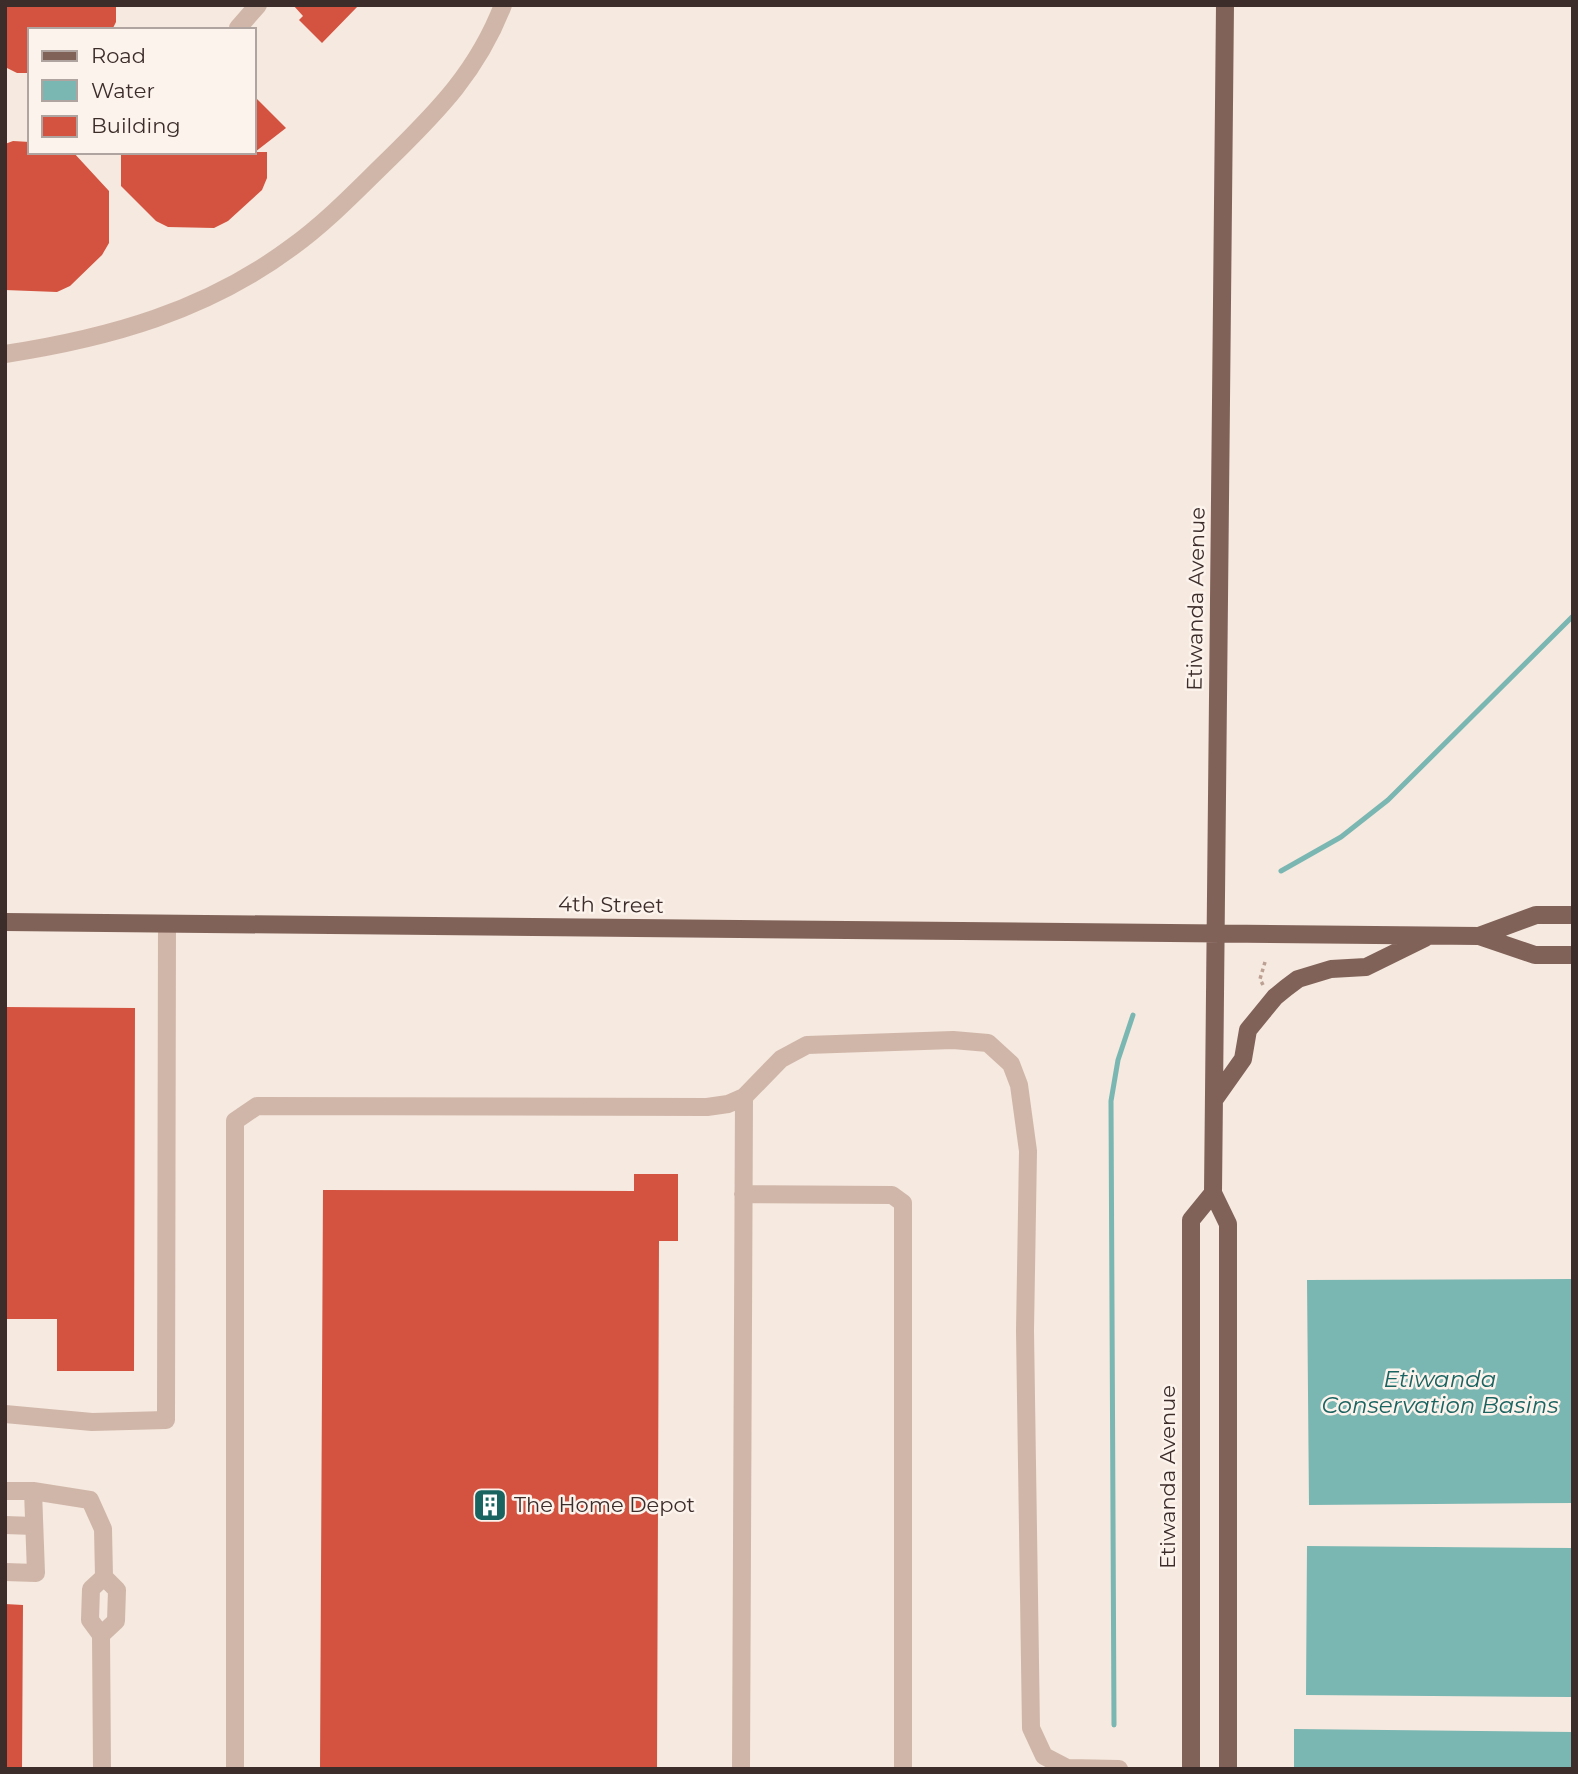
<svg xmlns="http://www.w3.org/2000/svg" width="1578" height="1774" font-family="Montserrat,sans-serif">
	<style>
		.water { fill: #7ab6b2 }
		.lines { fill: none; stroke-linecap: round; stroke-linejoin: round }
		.stream { stroke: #7ab6b2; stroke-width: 5 }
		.building { fill: #d35340 }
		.path { stroke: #bca093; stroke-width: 3.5; stroke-dasharray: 3.5 3.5; stroke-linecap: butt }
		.minor { stroke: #d0b6a9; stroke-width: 18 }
		.major { stroke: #806259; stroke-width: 18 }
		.labels { text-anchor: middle; stroke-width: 5; stroke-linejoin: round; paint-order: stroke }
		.street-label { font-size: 21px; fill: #3c2d2a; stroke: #fcf3ed }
		.poi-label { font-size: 21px; fill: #3c2d2a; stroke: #fcf3ed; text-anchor: start }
		.water-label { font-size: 23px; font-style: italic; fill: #196360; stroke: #fcf3ed }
	</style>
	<rect width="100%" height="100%" fill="#f6e9df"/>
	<path class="water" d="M1573,1279V1503L1309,1505L1307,1280Z
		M1307,1546L1573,1548V1697L1306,1695Z
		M1294,1729L1573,1732V1769H1294Z"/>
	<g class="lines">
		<path class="stream" d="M1281,871L1341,837L1388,800L1573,616
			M1114,1725L1111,1101L1118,1060L1133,1015"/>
	</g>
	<path class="building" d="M5,5H116V22L112,30H30V73H17L5,67Z
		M293,5H359L322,43L299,20L303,16Z
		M254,96L286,128L255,152H267V178L262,190L228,221L214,228L168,227L156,221L121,186V152H254Z
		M13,141L30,142V152H73L109,191V243L102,255L70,286L57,292L5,290V144Z
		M5,1007L135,1008L134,1371H57V1319H5Z
		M634,1174H678V1241H659L657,1769H320L323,1190L634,1191Z
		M5,1604L23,1605L22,1769H5Z"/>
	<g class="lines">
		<path class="path" d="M1263,985L1260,979L1265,962"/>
		<path class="minor" d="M238,28L258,5
			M5,354C109,338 206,311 292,247C328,221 358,189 390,158C439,110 478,70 503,5
			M743,1194L892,1195L903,1203V1769
			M5,1414L92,1422L166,1420L167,924
			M5,1491H33L90,1500L103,1529L104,1577L117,1590L116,1621L101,1635L90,1620L91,1589L104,1577
			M5,1525L34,1526
			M5,1572L36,1573L33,1491
			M101,1635L102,1769
			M235,1769V1121L257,1106L707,1107L728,1104L744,1097L781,1059L807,1045L953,1040L988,1043L1011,1064L1019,1085L1028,1151L1025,1331L1031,1728L1044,1756L1067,1768L1119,1769
			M741,1769L744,1097"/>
		<path class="major" d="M1225,5L1213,1193L1228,1224V1769
			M5,922L1479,936L1535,955H1573
			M1479,936L1536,915H1573
			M1214,1100L1243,1059L1248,1030L1275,997L1286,988L1298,979L1331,969L1366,967L1425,938
			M1191,1769V1220L1213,1193"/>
	</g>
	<defs>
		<g id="building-square" transform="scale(1.75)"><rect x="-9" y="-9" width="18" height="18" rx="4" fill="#196360" stroke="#fcf3ed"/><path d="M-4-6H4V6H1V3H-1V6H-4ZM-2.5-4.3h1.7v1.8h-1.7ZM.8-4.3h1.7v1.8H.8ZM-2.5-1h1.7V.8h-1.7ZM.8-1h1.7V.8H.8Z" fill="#fff"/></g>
	</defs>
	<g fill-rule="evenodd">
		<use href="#building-square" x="490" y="1505"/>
	</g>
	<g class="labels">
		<g class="street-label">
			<text transform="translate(1196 599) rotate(-89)" y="7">Etiwanda Avenue</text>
			<text transform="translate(611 905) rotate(1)" y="7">4th Street</text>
			<text transform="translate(1168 1477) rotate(-90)" y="7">Etiwanda Avenue</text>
		</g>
		<g class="poi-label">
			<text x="514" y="1512">The Home Depot</text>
		</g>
		<g class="water-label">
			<text x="1440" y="1387">Etiwanda<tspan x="1440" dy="26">Conservation Basins</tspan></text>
		</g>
	</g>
	<rect width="1578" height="1774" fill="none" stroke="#3c2d2a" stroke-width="14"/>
	<rect x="28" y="28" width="228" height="126" fill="#fcf3ed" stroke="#afa49f" stroke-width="2"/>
	<rect x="42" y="51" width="35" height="10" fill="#806259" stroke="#afa49f" stroke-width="2"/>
	<text x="91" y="63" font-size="21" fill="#3c2d2a">Road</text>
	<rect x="42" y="80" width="35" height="21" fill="#7ab6b2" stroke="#afa49f" stroke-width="2"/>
	<text x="91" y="98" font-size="21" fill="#3c2d2a">Water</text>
	<rect x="42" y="116" width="35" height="21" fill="#d35340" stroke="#afa49f" stroke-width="2"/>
	<text x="91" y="133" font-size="21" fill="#3c2d2a">Building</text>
</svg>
